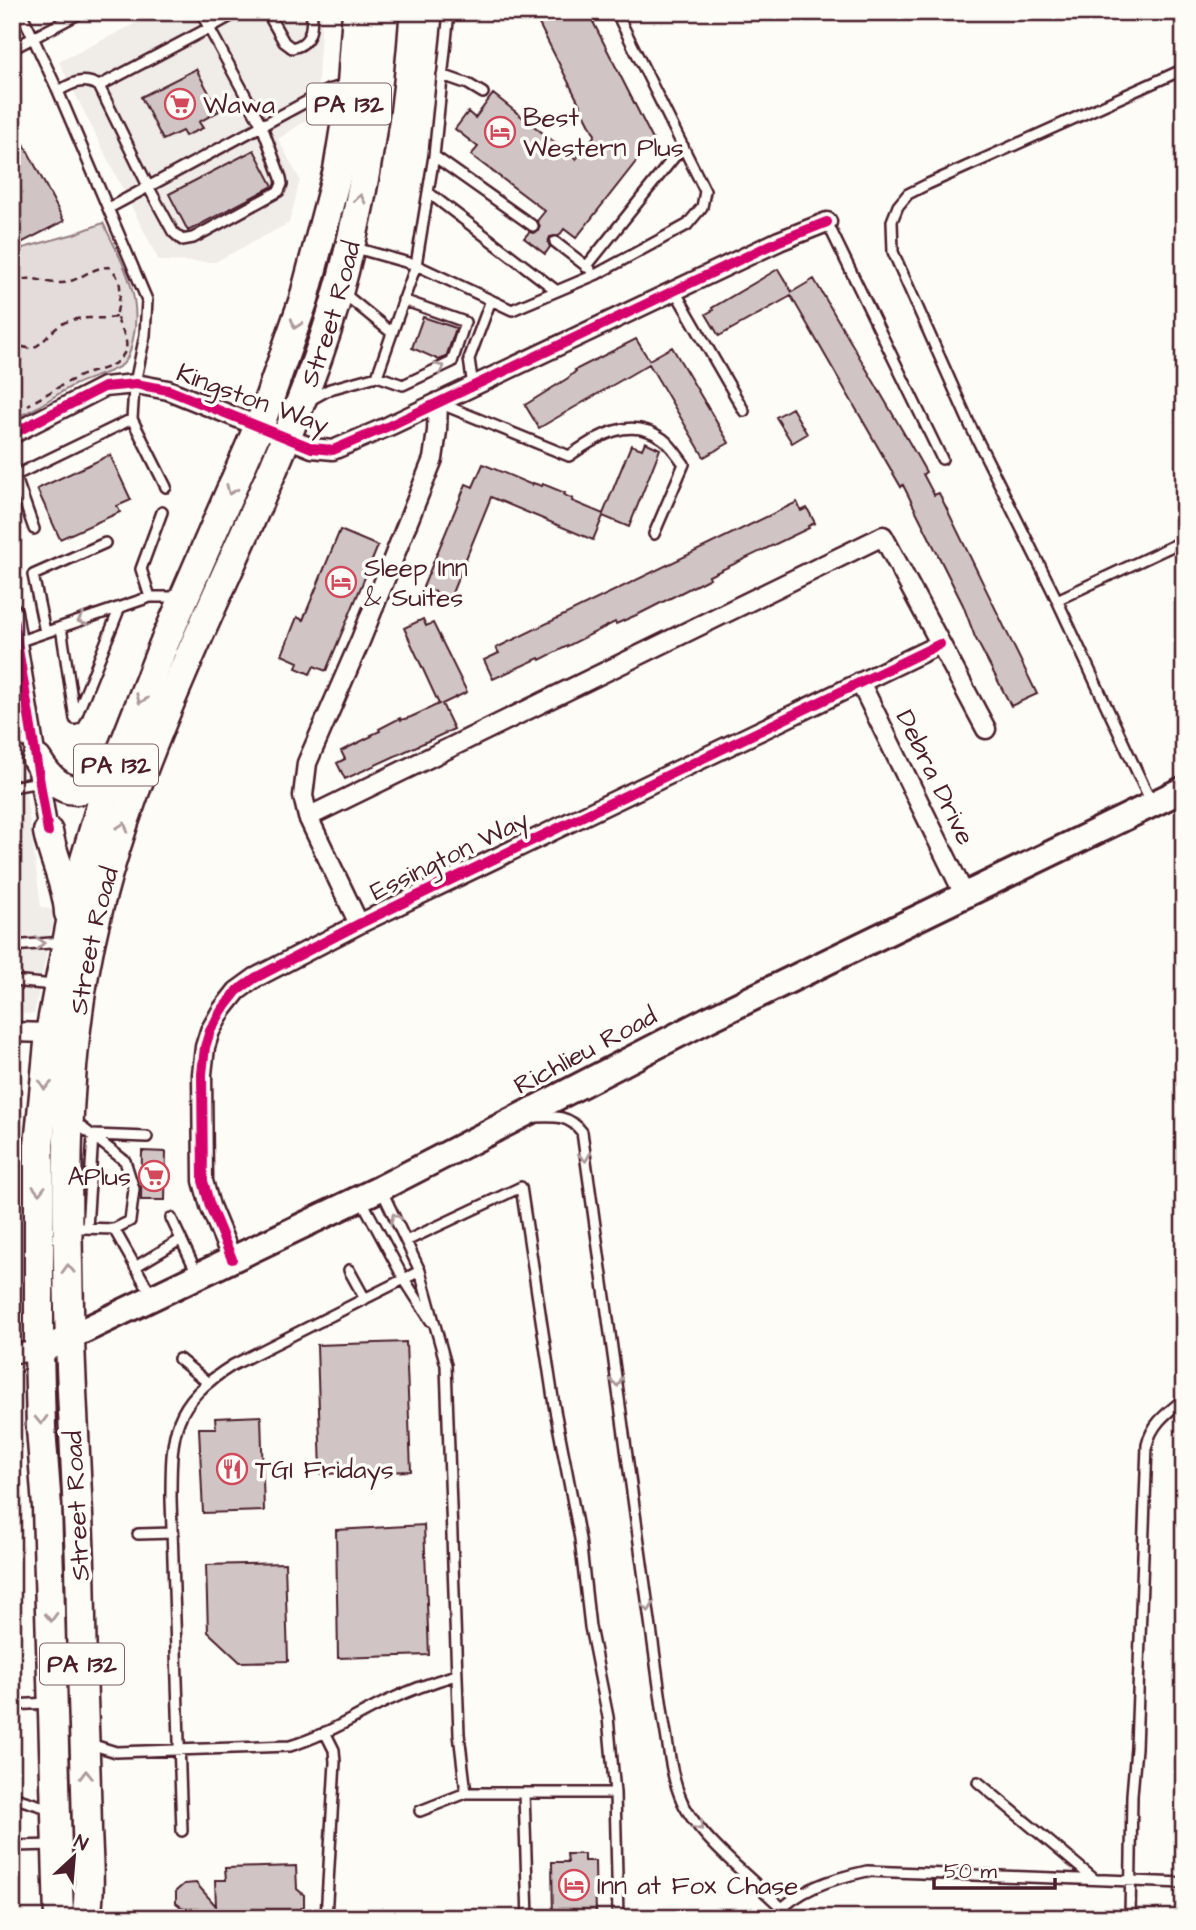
<svg xmlns="http://www.w3.org/2000/svg" width="1196" height="1930" font-family="'Architects Daughter',sans-serif">
	<style>
		.built { fill: #f0ece8 }
		.green { fill: #e3dcda; stroke: #967e82; stroke-width: 2 }
		.building { fill: #d0c5c4; stroke: #4a1f2b; stroke-width: 2 }
		.lines { fill: none; stroke-linecap: round; stroke-linejoin: round }
		.lane-casing { stroke: #4a1f2b; stroke-width: 14 }
		.street-casing { stroke: #4a1f2b; stroke-width: 23 }
		.secondary-casing { stroke: #4a1f2b; stroke-width: 30 }
		.primary-casing { stroke: #4a1f2b; stroke-width: 33 }
		.path { stroke: #4a1f2b; stroke-width: 2.5; stroke-dasharray: 7 5; stroke-linecap: butt }
		.lane { stroke: #fdfcf7; stroke-width: 9 }
		.street { stroke: #fdfcf7; stroke-width: 18 }
		.secondary { stroke: #fdfcf7; stroke-width: 24 }
		.primary { stroke: #fdfcf7; stroke-width: 28 }
		.cycleway-casing { stroke: #fdfcf7; stroke-width: 15 }
		.cycleway { stroke: #d6006c; stroke-width: 10 }
		.oneway { stroke: #ac999b }
		.labels { text-anchor: middle; stroke-width: 7; stroke-linejoin: round; paint-order: stroke }
		.shield { fill: #fdfcf7; stroke: #806168; stroke-width: 2 }
		.shield-label { font-size: 24px; font-weight: bold; fill: #4a1f2b }
		.poi-label { font-size: 26px; fill: #4a1f2b; stroke: #fdfcf7; text-anchor: start }
		.street-label { font-size: 26px; fill: #4a1f2b; stroke: #fdfcf7 }
	</style>
	<rect width="100%" height="100%" fill="#fdfcf7"/>
	<filter id="ink" filterUnits="userSpaceOnUse"><feTurbulence type="fractalNoise" baseFrequency=".0143" numOctaves="2"/><feDisplacementMap in="SourceGraphic" scale="14" xChannelSelector="R" yChannelSelector="G"/><feConvolveMatrix kernelMatrix="1 2 1 2 8 2 1 2 1" color-interpolation-filters="sRGB"/></filter>
	<g filter="url(#ink)">
		<path class="built" d="M158,12H322L316,114L278,139L300,180L289,223L215,262L159,261L59,62Z
			M12,689L41,907L55,911L34,1014L12,1013Z"/>
		<path class="green" d="M103,223C122,261 143,296 133,339C131,348 129,358 123,364C113,373 87,378 74,385C54,395 33,413 12,418V251L74,234Z"/>
		<path class="building" d="M533,12H588L653,140L576,238L564,229L559,236L550,237L548,242L550,247L545,254L524,238L529,232L533,233L538,231L540,226L537,221L545,211L471,155L478,147L455,129L468,112L475,118L493,94L576,159L595,135Z
			M196,69L219,111L199,122L203,128L185,136L182,131L163,140L141,97Z
			M24,144L64,221L21,243L12,227V152Z
			M254,150L273,186L188,231L169,194Z
			M778,269L792,292L814,279L909,442L926,472L923,474L934,495L939,493L1037,694L1011,706L975,637L963,605L903,485L901,487L791,296L719,336L706,314L713,310L712,308Z
			M423,317L456,328L446,357L439,360L412,348Z
			M636,339L649,360L672,347L729,443L704,457L649,364L539,428L525,405L568,378L576,371L575,370Z
			M792,408L807,434L792,443L776,417Z
			M645,442L660,449L629,527L603,516L593,540L491,497L450,598L423,587L466,484L473,487L483,464L532,485L533,483L542,486L543,484L565,493L564,495L573,499L572,501L603,514L631,445L642,449Z
			M110,455L131,500L117,506L120,512L60,539L37,489Z
			M797,502L801,511L807,508L815,523L808,526L809,528L709,576L710,578L641,613L616,624L615,622L540,660L539,658L493,679L484,660L499,653L496,648Z
			M340,530L378,546L326,671L314,666L310,674L296,668L298,662L282,655L297,617L303,620Z
			M423,619L426,626L433,623L467,692L442,704L454,729L345,779L337,763L345,759L341,751L372,736L371,735L380,731L379,729L400,718L401,720L411,717L439,704L404,628Z
			M142,1151L166,1152L165,1200H141Z
			M406,1342L411,1471L321,1474L317,1345Z
			M261,1416L264,1511L203,1513L199,1428H216L215,1418Z
			M424,1525L429,1655L338,1658L336,1530Z
			M285,1563L288,1661L240,1662L208,1632L206,1565Z
			M567,1854H584V1861H595L596,1918H553L552,1862H568Z
			M296,1866L297,1889L304,1895V1906L297,1913V1918H185V1910L176,1903V1891L184,1884L196,1883L216,1906L215,1880H226L225,1868Z"/>
		<g class="lines">
			<g class="lane-casing">
				<path id="lane" d="M21,12L58,91L147,300L145,335L134,388L132,419L166,487
					M201,12L209,28L238,12
					M267,12L284,42L292,48C311,44 312,30 312,12
					M449,12L434,156L416,265L512,310L597,274L687,225L702,207L705,191L616,12
					M12,49L82,12
					M442,75L468,84L483,93
					M58,91C72,83 83,77 99,86L149,188L173,232L182,240L193,238L279,191L282,184L281,178L262,126L209,28L99,86
					M434,156L533,226
					M429,193L557,291
					M109,208L328,90L346,85
					M827,222L942,459
					M555,242L590,269
					M352,247L416,265L377,376
					M586,267L683,146
					M675,291L744,411
					M342,292L392,333
					M473,386L469,359L491,300
					M310,400L330,389L377,376L403,385L452,362L465,322L403,300
					M439,403L569,456C598,436 630,415 663,439C671,445 678,456 684,464L654,534
					M15,475L34,529
					M12,477L132,419
					M150,597L141,569L162,512
					M1057,600L1181,542
					M61,627L75,719L120,607
					M45,632L33,575L105,543
					M17,642L150,597H180
					M12,744L33,739
					M12,787L40,782
					M1152,804L1057,600L970,425L893,252L892,221L898,206L908,194L928,184L1184,69
					M12,946L63,942
					M12,981L54,985
					M535,1117C555,1116 569,1115 582,1132L664,1722C669,1749 671,1777 682,1801C699,1838 752,1879 782,1908
					M75,1122L125,1161L134,1189L130,1221L114,1229
					M382,1191L420,1271L446,1365L459,1734L466,1793
					M361,1199L404,1279L431,1321
					M171,1218L197,1273
					M82,1228L114,1229L152,1296
					M87,1228L93,1135L147,1137
					M406,1241L521,1187L554,1405L580,1539L590,1627L608,1717L615,1793L618,1918
					M135,1267L180,1240
					M349,1270L365,1299
					M179,1359L207,1382
					M138,1534L173,1533
					M12,1705L48,1703
					M325,1732L334,1750L335,1762L326,1918
					M90,1744L116,1752L290,1746C324,1736 354,1717 385,1702C408,1691 432,1682 456,1675
					M978,1782L1094,1879
					M524,1793L528,1918
					M12,1797L51,1809
					M420,1811L466,1793H615
					M182,1831L171,1499C171,1432 172,1403 233,1365L420,1271
					M12,1846L55,1845
					M772,1918C798,1889 831,1879 867,1871L1184,1883
					M1130,1918L1132,1795L1136,1748L1147,1445C1152,1423 1167,1413 1184,1399"/>
			</g>
			<g class="street-casing">
				<path id="street" d="M12,434L104,387L136,384L168,390L312,448L333,450L389,426L779,241L827,222
					M12,612L48,832
					M860,682L964,894
					M308,817L883,536L986,729
					M359,924L308,817L303,796L307,763L361,639L433,459L437,431L438,402
					M12,1032L50,1033
					M232,1259L210,1206L203,1181L202,1074L205,1047L210,1031L222,1010L237,991L255,978L359,924L940,644
					M12,1353L39,1352"/>
			</g>
			<g class="secondary-casing">
				<path id="secondary" d="M39,1352L381,1188L707,1020L1184,789"/>
			</g>
			<g class="primary-casing">
				<g id="primary">
					<path d="M37,760C60,797 87,802 113,762"/>
					<path d="M48,832C53,859 68,886 69,913"/>
					<path d="M59,1918L47,1507L41,1428L39,1352V1145L50,1033L79,880L103,799L163,646L262,419L304,299L338,170L352,84L357,12"/>
					<path id="s1" d="M86,1918C91,1889 88,1858 87,1829C86,1777 84,1724 82,1672C81,1636 81,1600 80,1564C77,1478 71,1393 69,1308C66,1196 64,1085 84,974C123,757 242,565 317,359C357,248 376,129 384,12"/>
				</g>
			</g>
			<path class="path" d="M12,283C32,273 42,284 62,283C80,281 91,267 109,267C125,280 120,295 117,312C115,324 129,335 126,349C124,355 118,362 112,365C101,371 87,372 76,378C59,386 44,396 28,405
				M12,341C42,363 45,326 72,320C86,316 102,320 116,317"/>
			<use href="#lane" class="lane"/>
			<use href="#street" class="street"/>
			<use href="#secondary" class="secondary"/>
			<use href="#primary" class="primary"/>
			<g class="cycleway-casing">
				<path id="cycleway" d="M12,434L104,387L136,384L168,390L312,448L333,450L389,426L779,241L827,222
					M12,612L48,832
					M232,1259L210,1206L203,1181L202,1074L205,1047L210,1031L222,1010L237,991L255,978L359,924L940,644"/>
			</g>
			<use href="#cycleway" class="cycleway"/>
		</g>
		<defs><path id="oneway-chevron" d="M-2-3.5L2.5 0L-2 3.5" fill="none" stroke-width="1.6" stroke-linecap="round" stroke-linejoin="round" transform="scale(1.75)"/></defs>
		<g class="oneway">
			<use href="#oneway-chevron" transform="translate(360 199) rotate(-79)"/>
			<use href="#oneway-chevron" transform="translate(296 324) rotate(108)"/>
			<use href="#oneway-chevron" transform="translate(440 368) rotate(-25)"/>
			<use href="#oneway-chevron" transform="translate(231 490) rotate(114)"/>
			<use href="#oneway-chevron" transform="translate(82 620) rotate(161)"/>
			<use href="#oneway-chevron" transform="translate(141 699) rotate(112)"/>
			<use href="#oneway-chevron" transform="translate(123 827) rotate(-71)"/>
			<use href="#oneway-chevron" transform="translate(40 943) rotate(-4)"/>
			<use href="#oneway-chevron" transform="translate(45 1085) rotate(96)"/>
			<use href="#oneway-chevron" transform="translate(585 1157) rotate(82)"/>
			<use href="#oneway-chevron" transform="translate(39 1190) rotate(90)"/>
			<use href="#oneway-chevron" transform="translate(395 1218) rotate(-115)"/>
			<use href="#oneway-chevron" transform="translate(68 1269) rotate(-92)"/>
			<use href="#oneway-chevron" transform="translate(617 1382) rotate(82)"/>
			<use href="#oneway-chevron" transform="translate(41 1420) rotate(88)"/>
			<use href="#oneway-chevron" transform="translate(648 1607) rotate(82)"/>
			<use href="#oneway-chevron" transform="translate(51 1617) rotate(88)"/>
			<use href="#oneway-chevron" transform="translate(86 1775) rotate(-91)"/>
			<use href="#oneway-chevron" transform="translate(699 1826) rotate(51)"/>
		</g>
	</g>
	<defs>
		<g id="supermarket-ring" transform="scale(1.575)"><circle r="9.5" fill="#fdfcf7" stroke="#d1495b" stroke-width="1.5"/><path d="M-6-5.5h2.5l.6 2H6L4.5 2H-2.5L-4.4-4H-6ZM-1.5 3.2a1.3 1.3 0 1 0 .1 0ZM3 3.2a1.3 1.3 0 1 0 .1 0Z" fill="#d1495b"/></g>
		<g id="hotel-ring" transform="scale(1.575)"><circle r="9.5" fill="#fdfcf7" stroke="#d1495b" stroke-width="1.5"/><path d="M-6-4.5h1.5V1H6V5H4.5V3h-9V5H-6ZM-4 0a1.8 1.8 0 1 1 3.6 0ZM.5 0V-2.5h3Q6-2.5 6 0Z" fill="#d1495b"/></g>
		<g id="restaurant-ring" transform="scale(1.575)"><circle r="9.5" fill="#fdfcf7" stroke="#d1495b" stroke-width="1.5"/><path d="M-5-6h1v4h1v-4h1v4h1v-4h1v5L-1.5 .5V6h-2V.5L-5-1ZM5-6V6H3V1.5H1.5Q1.5-4 5-6Z" fill="#d1495b"/></g>
	</defs>
	<g fill-rule="evenodd">
		<use href="#supermarket-ring" x="180" y="104"/>
		<use href="#hotel-ring" x="500" y="132"/>
		<use href="#hotel-ring" x="341" y="582"/>
		<use href="#supermarket-ring" x="154" y="1176"/>
		<use href="#restaurant-ring" x="232" y="1469"/>
		<use href="#hotel-ring" x="574" y="1885"/>
	</g>
	<g class="labels">
		<g class="shield">
			<rect x="307" y="83.5" width="84" height="41" rx="5"/>
			<rect x="74" y="744.5" width="84" height="41" rx="5"/>
			<rect x="40" y="1643.5" width="84" height="41" rx="5"/>
		</g>
		<g class="shield-label">
			<text x="349" y="112">PA 132</text>
			<text x="116" y="773">PA 132</text>
			<text x="82" y="1672">PA 132</text>
		</g>
		<g class="poi-label">
			<text x="203" y="113">Wawa</text>
			<text x="523" y="126">Best<tspan x="523" dy="30">Western Plus</tspan></text>
			<text x="364" y="576">Sleep Inn<tspan x="364" dy="30">&amp; Suites</tspan></text>
			<text x="131" y="1185" text-anchor="end">APlus</text>
			<text x="255" y="1478">TGI Fridays</text>
			<text x="597" y="1894">Inn at Fox Chase</text>
		</g>
		<g class="street-label">
			<text dy="9" stroke="none"><textPath href="#s1" startOffset="1652">Street Road</textPath></text>
			<text transform="translate(253 398) rotate(20)" y="9">Kingston Way</text>
			<text transform="translate(936 777) rotate(64)" y="9">Debra Drive</text>
			<text transform="translate(449 855) rotate(-26)" y="9">Essington Way</text>
			<text dy="9" stroke="none"><textPath href="#s1" startOffset="980">Street Road</textPath></text>
			<text transform="translate(585 1050) rotate(-28)" y="9">Richlieu Road</text>
			<text transform="translate(76 1506) rotate(-93)" y="9">Street Road</text>
		</g>
	</g>
	<rect width="1196" height="1930" fill="none" stroke="#fdfcf7" stroke-width="42"/>
	<rect x="21" y="21" width="1154" height="1888" fill="none" stroke="#4a1f2b" stroke-width="2.5" filter="url(#ink)"/>
	<g transform="translate(74 1857) rotate(26)" stroke="#fdfcf7" stroke-width="5" paint-order="stroke">
	<path d="M0-5L12 26L0 18L-12 26Z" fill="#4a1f2b"/>
	<text y="-10" font-size="19" font-weight="bold" text-anchor="middle" fill="#4a1f2b">N</text>
	</g>
	<path d="M934 1878v10h121v-10" fill="none" stroke="#4a1f2b" stroke-width="3.5"/>
	<text x="944" y="1878" font-size="21" fill="#4a1f2b" stroke="#fdfcf7" stroke-width="5" paint-order="stroke">50 m</text>
</svg>
